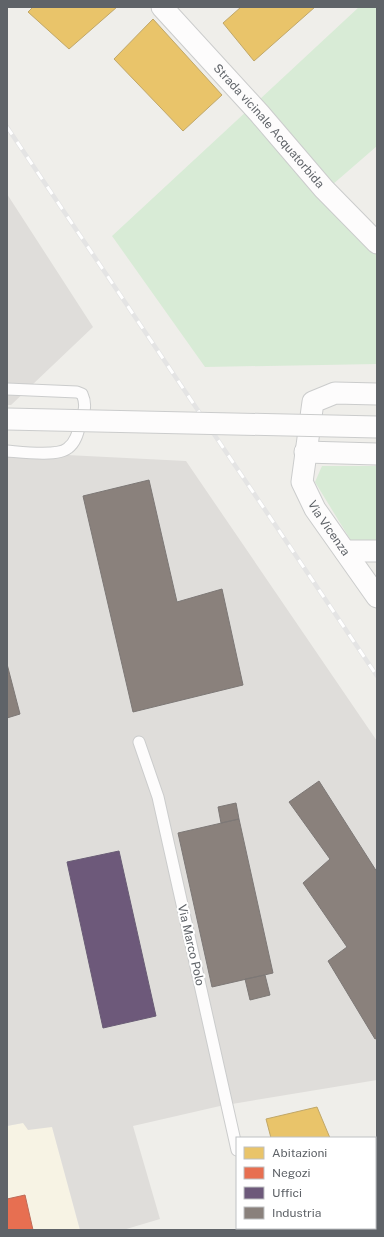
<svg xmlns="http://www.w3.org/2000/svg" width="384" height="1237" font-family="'Public Sans',sans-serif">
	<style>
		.commercial { fill: #f7f3e4 }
		.industrial { fill: #dfddda }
		.green { fill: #d8ebd6 }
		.homes { fill: #e9c46a; stroke: #c0a769 }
		.shops { fill: #e76f51; stroke: #be6b58 }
		.offices { fill: #6d597a; stroke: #695c75 }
		.industry { fill: #8a817c; stroke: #7d7876 }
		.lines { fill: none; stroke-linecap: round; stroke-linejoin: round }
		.service-casing { stroke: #cbcccc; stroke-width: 13 }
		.minor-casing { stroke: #cbcccc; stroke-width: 23 }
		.service { stroke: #fdfcfc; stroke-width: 11 }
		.minor { stroke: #fdfcfc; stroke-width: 21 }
		.rail-casing { stroke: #e4e4e4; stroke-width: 4.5 }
		.rail { stroke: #fff; stroke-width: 3; stroke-dasharray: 9; stroke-linecap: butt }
		.minor-bridge-casing { stroke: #cbcccc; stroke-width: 23; stroke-linecap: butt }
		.minor-bridge { stroke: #fdfcfc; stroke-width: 21 }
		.labels { text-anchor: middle; stroke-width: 4; stroke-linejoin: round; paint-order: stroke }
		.street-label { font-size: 12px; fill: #5f6368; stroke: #fff }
	</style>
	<rect width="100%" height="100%" fill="#efeeea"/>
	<path class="commercial" d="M23,1123L52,1126L80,1230H7V1126Z"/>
	<path class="industrial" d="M7,194L93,327L11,405H7Z
		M7,452L186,461L377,741V1080L220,1106L133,1126L160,1219L123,1230H80L52,1127L28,1130L23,1123L7,1126Z"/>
	<path class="green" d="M359,7H377V146L332,185L259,100Z
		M249,109L377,254V364L205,367L112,236Z
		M322,466H377V543L353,544L315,482Z"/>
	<path class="homes" d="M33,7H117L69,49L28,12Z
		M241,7H315L254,61L223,23Z
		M153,19L222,95L183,131L114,59Z
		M317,1107L330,1138H271L266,1119Z
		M292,1228H358L359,1230H292Z"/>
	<path class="shops" d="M25,1195L33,1230H7V1199Z"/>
	<path class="offices" d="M119,851L156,1016L103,1028L67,862Z"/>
	<path class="industry" d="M149,480L177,602L222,589L243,685L133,712L83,496Z
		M7,664L20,714L7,718Z
		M319,781L377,872V1038L375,1039L328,961L347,947L303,883L330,859L289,802Z
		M236,803L239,819L221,823L218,807Z
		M239,819L273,973L212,987L178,833Z
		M265,975L270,995L250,1000L245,979Z"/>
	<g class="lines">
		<g class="service-casing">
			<path id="service" d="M7,389L77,392L82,394C87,405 84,412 80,424C78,432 76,442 68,448C58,457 21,452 7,451
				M139,742L158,797L237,1150
				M256,1228L257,1230"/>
		</g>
		<g class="minor-casing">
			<g id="minor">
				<path id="s1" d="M162,7L259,113L324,189L377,243"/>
				<path id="s2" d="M377,394L335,393L313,402L302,482L315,509L377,597"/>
				<path d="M305,452L377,454"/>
				<path d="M345,551H377"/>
			</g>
		</g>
		<use href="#service" class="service"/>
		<use href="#minor" class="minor"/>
		<g class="rail-casing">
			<path id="rail" d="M7,127L377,676"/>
		</g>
		<use href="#rail" class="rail"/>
		<g class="minor-bridge-casing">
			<path id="minor-bridge" d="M7,419L377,427"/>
		</g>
		<use href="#minor-bridge" class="minor-bridge"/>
	</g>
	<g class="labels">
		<g class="street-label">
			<text dy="4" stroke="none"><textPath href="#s1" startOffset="160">Strada vicinale Acquatorbida</textPath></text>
			<text dy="4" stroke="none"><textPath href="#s2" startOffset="200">Via Vicenza</textPath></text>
			<text transform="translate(191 945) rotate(77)" y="4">Via Marco Polo</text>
		</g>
	</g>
	<rect width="384" height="1237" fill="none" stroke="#5f6368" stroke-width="16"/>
	<rect x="236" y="1137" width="140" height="92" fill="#ffffff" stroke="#bfc1c3"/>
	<rect x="244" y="1147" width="20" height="12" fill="#e9c46a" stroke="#bfc1c3"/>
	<text x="272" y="1157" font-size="12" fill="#5f6368">Abitazioni</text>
	<rect x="244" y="1167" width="20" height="12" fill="#e76f51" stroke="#bfc1c3"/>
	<text x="272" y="1177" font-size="12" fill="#5f6368">Negozi</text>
	<rect x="244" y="1187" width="20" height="12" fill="#6d597a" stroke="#bfc1c3"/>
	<text x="272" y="1197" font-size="12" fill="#5f6368">Uffici</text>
	<rect x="244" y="1207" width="20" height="12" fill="#8a817c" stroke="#bfc1c3"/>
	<text x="272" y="1217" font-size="12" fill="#5f6368">Industria</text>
</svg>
